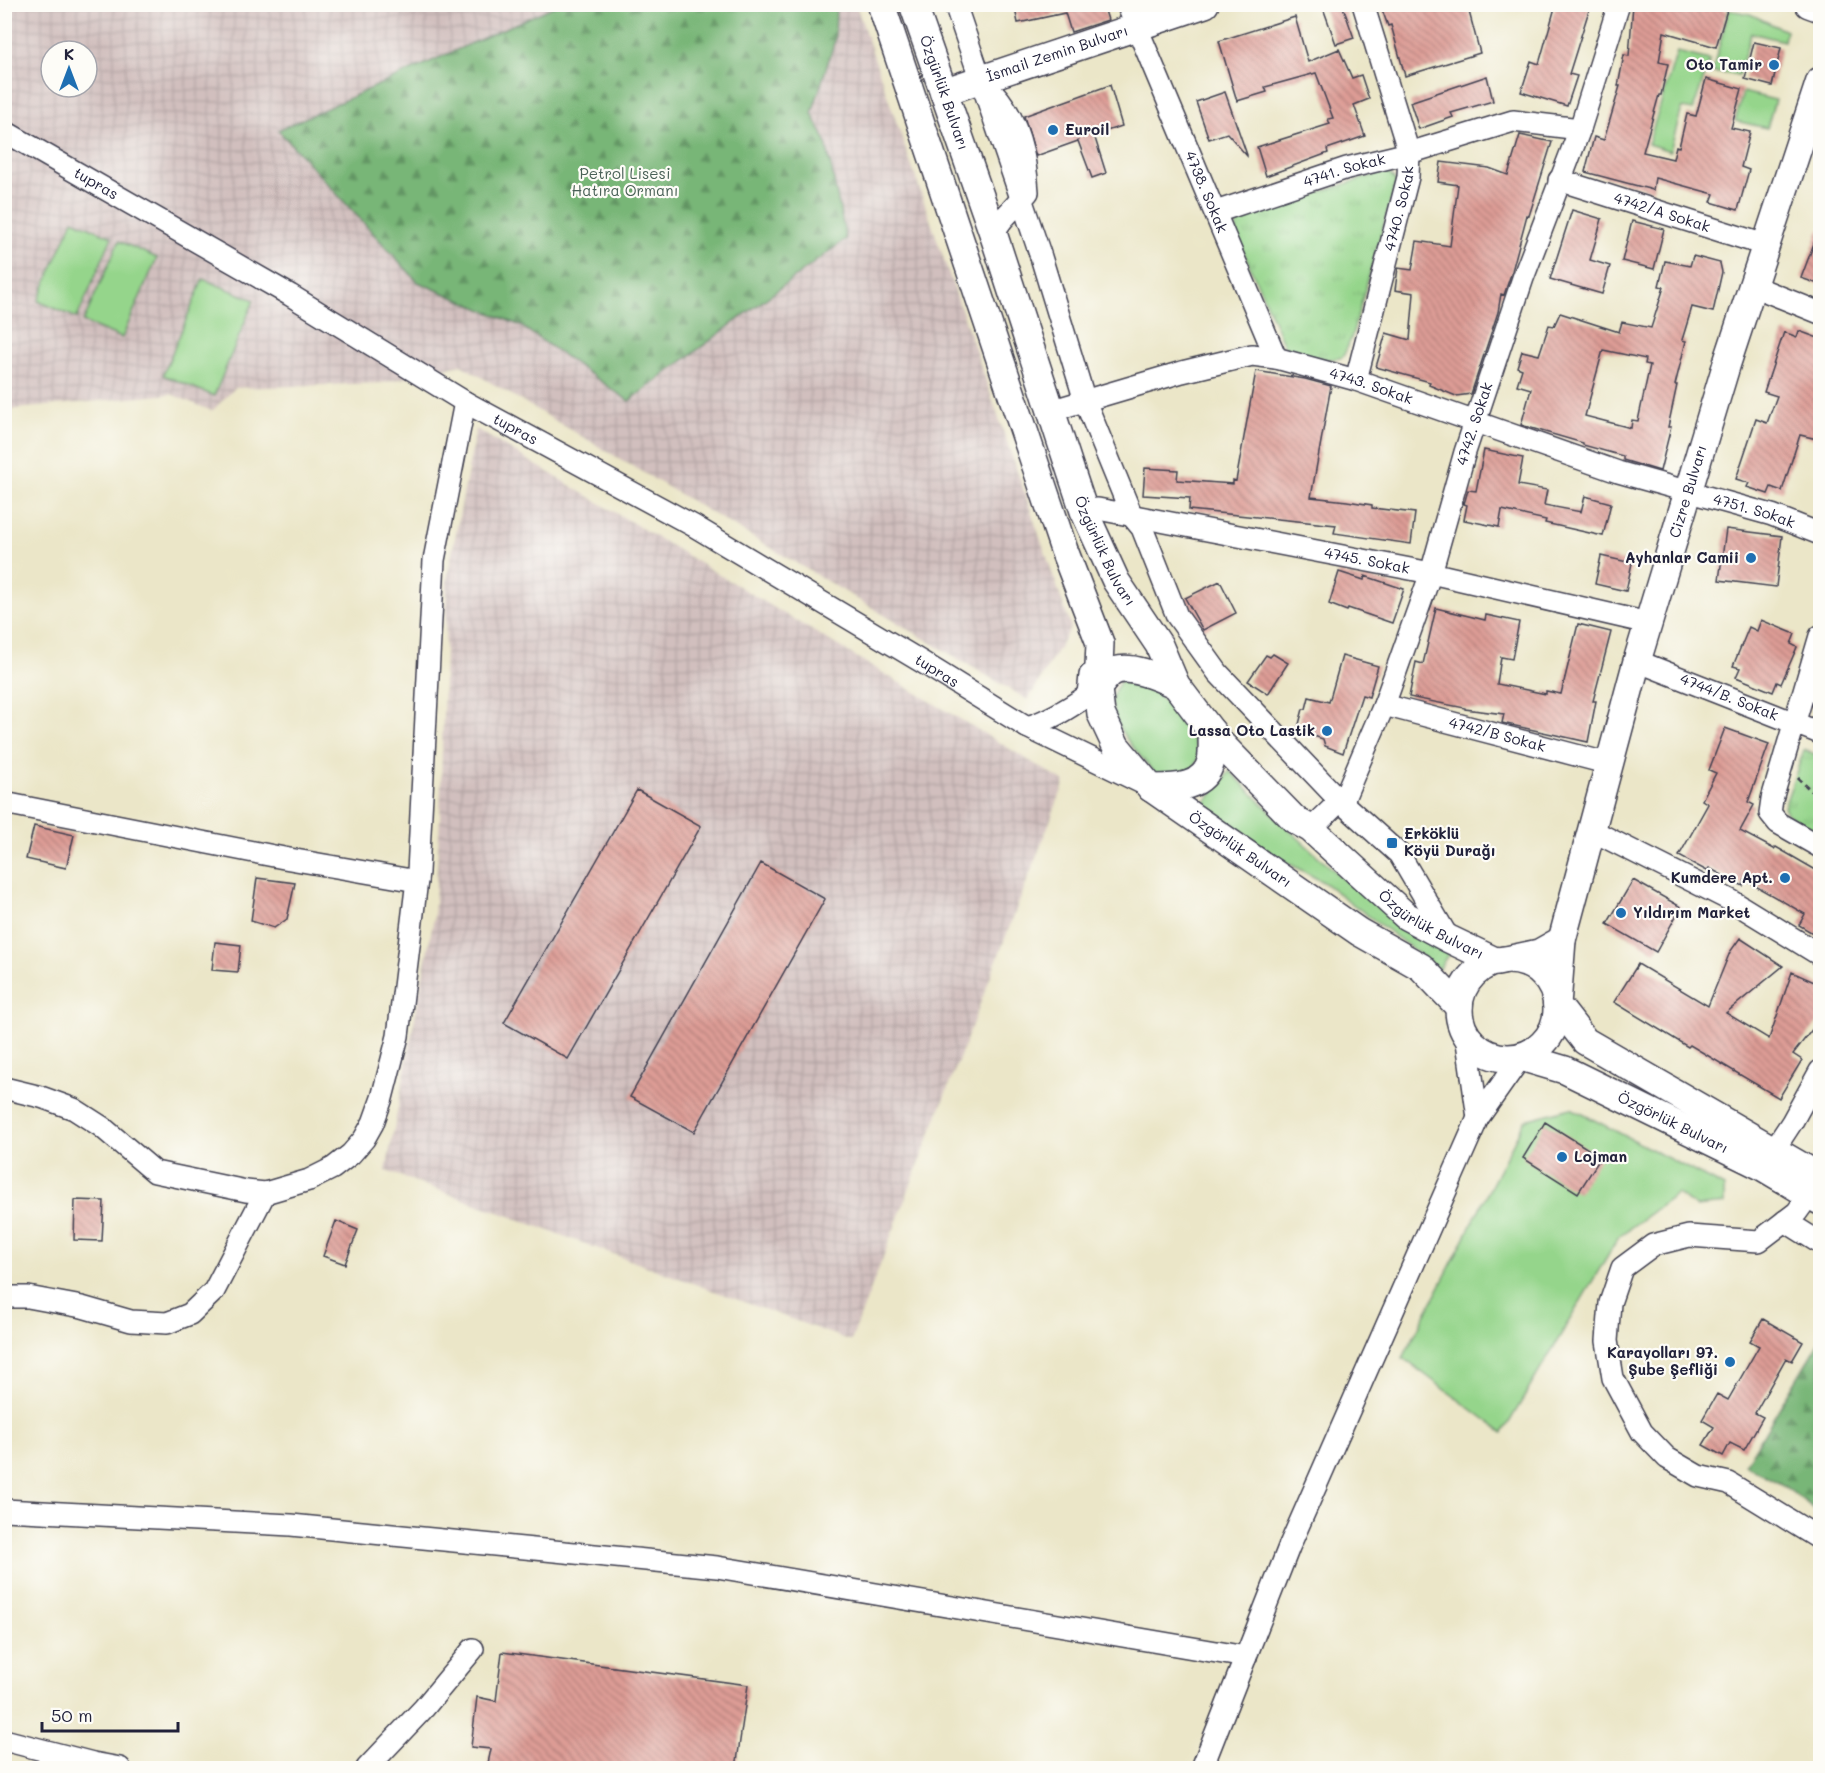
<svg xmlns="http://www.w3.org/2000/svg" width="1825" height="1773" font-family="Mali,sans-serif">
	<style>
		.industrial { fill: url(#industrial-grid); fill-rule: evenodd }
		.green { fill: #95d58b; stroke: #5c7c63; stroke-width: 1.5 }
		.forest { fill: url(#forest-firs); stroke: #4d6c59; stroke-width: 1.5 }
		.park { fill: url(#park-tufts); stroke: #5c7c63; stroke-width: 1.5 }
		.building { fill: url(#building-back-hatch); fill-rule: evenodd }
		.lines { fill: none; stroke-linecap: round; stroke-linejoin: round }
		.minor-casing { stroke: #403f50; stroke-width: 24 }
		.major-casing { stroke: #403f50; stroke-width: 30 }
		.path { stroke: #403f50; stroke-width: 3; stroke-dasharray: 4.5 4.5; stroke-linecap: butt }
		.minor { stroke: #fff; stroke-width: 21 }
		.major { stroke: #fff; stroke-width: 27 }
		.poi-dot { fill: #1f6fb2; stroke: #fdfcf7; stroke-width: 2 }
		.labels { text-anchor: middle; stroke-width: 4.5; stroke-linejoin: round; paint-order: stroke }
		.street-label { font-size: 15px; fill: #22223b; stroke: #fdfcf7 }
		.poi-label { font-size: 15px; font-weight: bold; fill: #22223b; stroke: #fdfcf7; text-anchor: end }
		.park-label { font-size: 15px; fill: #4a6157; stroke: #fdfcf7 }
	</style>
	<defs>
		<pattern id="industrial-grid" width="8" height="8" patternUnits="userSpaceOnUse" patternTransform="scale(1.5)"><rect width="8" height="8" fill="#d1bfbe"/><path d="M0 4h8M4 0v8" fill="none" stroke="#b3a4a4"/></pattern>
		<pattern id="forest-firs" width="22" height="20" patternUnits="userSpaceOnUse" patternTransform="scale(1.5)"><rect width="22" height="20" fill="#78b677"/><path d="M5 1l3.5 6h-7zM16 11l3.5 6h-7z" fill="#629463"/></pattern>
		<pattern id="park-tufts" width="24" height="20" patternUnits="userSpaceOnUse" patternTransform="scale(1.5)"><rect width="24" height="20" fill="#95d58b"/><path d="M3 7l-1-3M5 7V3M7 7l1-3M15 17l-1-3M17 17v-4M19 17l1-3" fill="none" stroke="#80b779"/></pattern>
		<pattern id="building-back-hatch" width="6" height="6" patternUnits="userSpaceOnUse" patternTransform="scale(1.5)"><rect width="6" height="6" fill="#dd9c95"/><path d="M-1 5l2 2M0 0l6 6M5-1l2 2" fill="none" stroke="#b37f7b"/></pattern>
	</defs>
	<rect width="100%" height="100%" fill="#fdfcf7"/>
	<filter id="ink" filterUnits="userSpaceOnUse"><feTurbulence type="fractalNoise" baseFrequency=".0167" numOctaves="2"/><feDisplacementMap in="SourceGraphic" scale="12" xChannelSelector="R" yChannelSelector="G"/><feConvolveMatrix kernelMatrix="1 2 1 2 8 2 1 2 1" color-interpolation-filters="sRGB"/></filter>
	<filter id="wash" filterUnits="userSpaceOnUse"><feTurbulence type="fractalNoise" baseFrequency=".008" numOctaves="4" result="noise"/><feDisplacementMap in="SourceGraphic" scale="24" xChannelSelector="R" yChannelSelector="G"/><feGaussianBlur stdDeviation="1.35" result="paint"/><feColorMatrix in="noise" values="0 0 0 0 0 0 0 0 0 0 0 0 0 0 0 0 0 1.4 0 .05"/><feComposite in="paint" operator="in"/></filter>
	<g filter="url(#wash)">
		<rect width="100%" height="100%" fill="#ebe6c8"/>
		<path class="industrial" d="M5,5H856L1071,627L1028,700L461,365L382,383L235,388L212,411L171,394L5,410ZM51,51H87V87H51Z
			M476,429L1065,782L851,1341L386,1171L434,917L440,818L447,579Z"/>
		<path class="green" d="M1729,10L1750,14L1786,31L1784,41L1751,33L1739,75L1712,72Z
			M1677,52L1710,60L1693,110L1682,108L1670,151L1648,144Z
			M1743,92L1775,100L1767,128L1735,121Z
			M73,220L112,237L77,318L38,301Z
			M119,241L157,258L122,338L83,322Z
			M203,279L254,300L214,396L163,375Z
			M1122,679L1148,684L1172,709L1192,736L1199,756L1192,772L1183,778L1156,775C1139,753 1112,730 1112,701C1112,692 1118,686 1122,679Z
			M1230,771C1275,817 1321,862 1372,902C1396,921 1424,936 1449,953L1439,969L1323,882L1277,857L1201,808Z
			M1571,1108L1724,1187V1204L1696,1207L1677,1194L1619,1236L1503,1433L1403,1358L1525,1120Z"/>
		<path class="forest" d="M557,5H836L835,40L812,113L826,142L846,239L629,401L521,326L418,282L278,130Z
			M1820,1340V1513L1781,1484L1745,1465Z"/>
		<path class="park" d="M1387,171L1396,182L1351,339L1343,357C1327,363 1304,354 1287,352L1238,239L1236,224L1243,216Z
			M1804,750L1820,756V833L1788,815L1784,807Z"/>
		<g id="blocks">
			<path class="building" d="M1014,4H1103L1108,20L1071,32L1065,13L1018,23Z
				M1335,4H1342L1354,38L1336,44L1323,8Z
				M1380,4H1467L1480,53L1405,76L1391,25L1388,26Z
				M1556,4H1591L1569,74L1577,76L1567,106L1521,92L1531,61L1539,64Z
				M1633,4H1708L1727,10L1716,47L1664,32L1659,62L1668,64L1661,95H1659L1643,152L1673,159L1676,146L1679,147L1687,114L1696,116L1706,79L1742,89L1731,128L1750,132L1741,167L1749,170L1738,210L1711,202L1714,194L1655,178L1653,190L1585,172L1594,137L1604,140L1620,86H1618L1624,55L1629,56Z
				M1295,17L1308,62L1339,49L1352,78L1361,75L1369,99L1354,105L1365,136L1327,149L1328,153L1266,176L1257,147L1330,124L1328,119L1333,118L1316,73L1265,87L1267,92L1237,101L1219,41Z
				M1754,42L1781,48L1772,86L1745,79Z
				M1487,76L1493,101L1451,113L1453,117L1419,129L1410,102Z
				M1110,85L1122,126L1094,135L1106,173L1092,178L1078,141L1036,156L1024,116Z
				M1225,92L1247,155V156L1227,133L1209,139L1196,102Z
				M1520,135L1552,142L1529,216L1527,215L1512,271L1504,295L1501,294L1498,312L1471,394L1456,396L1429,385L1430,382L1376,367L1386,333L1410,340L1414,293L1395,290L1398,268L1412,270L1417,241L1450,246L1458,185L1438,182L1441,162L1489,168L1508,175Z
				M1572,210L1602,219L1590,260L1610,266L1602,294L1550,279Z
				M1632,221L1664,229L1654,269L1622,261Z
				M1819,230H1821V285L1801,278Z
				M1693,256L1720,263L1722,272L1713,312L1692,307L1682,340L1686,341L1675,385H1677L1668,427H1671L1660,471L1623,460V456L1583,445V443L1521,425L1531,389L1517,385L1522,369L1517,367L1522,351L1539,355L1549,325L1554,326L1560,313L1619,332L1622,322L1651,328L1664,287L1659,286L1665,261L1690,266ZM1603,350L1646,359L1645,364L1650,365L1638,421L1632,420L1631,428L1585,416Z
				M1799,331L1821,339V440L1800,435L1782,491L1771,487L1768,494L1747,487L1749,483L1736,479L1756,419L1767,423L1777,396L1764,392L1784,332L1797,337Z
				M1256,371L1305,379L1331,386L1311,497L1347,501L1372,505V508L1415,513L1411,544L1334,533L1336,525L1189,510L1190,498L1143,495L1145,468L1178,470L1177,480L1233,484V480L1236,481Z
				M1484,450L1523,458L1518,485L1547,490L1544,505L1581,512L1585,496L1611,503L1603,536L1545,523L1546,520L1502,510L1499,527L1464,520L1467,505L1464,504L1468,490L1476,491Z
				M1726,529L1782,536L1776,587L1719,580Z
				M1601,556L1632,563L1626,591L1595,584Z
				M1339,572L1364,580L1365,576L1404,589L1392,623L1348,608L1347,611L1329,604Z
				M1220,581L1236,613L1203,630L1185,598Z
				M1436,608L1485,620L1486,615L1519,622L1512,659L1501,657L1497,684L1546,694V691L1561,694L1578,624L1611,632L1593,701H1596L1588,742L1502,723L1504,714L1465,709V708L1409,697L1416,662L1423,664Z
				M1761,620L1795,634L1791,644L1797,647L1781,684L1777,682L1773,692L1736,677L1740,668L1733,666L1749,627L1757,631Z
				M1273,654L1288,663L1268,694L1248,681L1266,655L1270,657Z
				M1342,656L1378,666L1369,697L1362,695L1343,753L1325,746L1323,739L1301,732L1298,728L1303,709H1306L1309,697L1329,702Z
				M1725,728L1769,744L1748,802L1754,805L1740,831L1774,849L1776,847L1821,873V938L1799,925L1805,914L1745,880L1743,886L1709,868L1707,871L1679,856L1708,804L1702,800L1716,773L1709,770Z
				M637,790L701,826L568,1059L504,1023Z
				M34,826L74,835L66,868L26,859Z
				M761,863L825,899L694,1132L630,1097Z
				M257,878L295,883L287,919L274,928L251,921Z
				M1633,880L1681,907L1656,952L1607,924Z
				M1740,938L1783,966L1726,1013L1769,1039L1792,972L1821,985V1018L1793,1054L1802,1060L1779,1098L1690,1045L1688,1047L1614,1002L1638,964L1708,1006L1730,952Z
				M215,942L241,945L238,972L212,970Z
				M1545,1122L1601,1157L1578,1193L1523,1158Z
				M75,1200L104,1201L102,1241L74,1240Z
				M336,1221L358,1230L345,1264L323,1256Z
				M1763,1319L1803,1342L1792,1361L1786,1358L1755,1413L1763,1417L1744,1450L1730,1443L1723,1456L1703,1445L1714,1427L1702,1420L1717,1394L1728,1400L1759,1346L1750,1341Z
				M502,1652L748,1685L736,1768H487L491,1749L471,1747L477,1697L496,1701Z"/>
		</g>
	</g>
	<g filter="url(#ink)">
		<use href="#blocks" fill-opacity="0" stroke="#403f50" stroke-width="1.5"/>
		<g class="lines">
			<g class="minor-casing">
				<g id="minor">
					<path d="M955,4L1041,257L1085,401L1132,516L1142,528L1177,616L1218,673L1340,801L1399,854L1449,939"/>
					<path id="s1" d="M1127,4L1276,358"/>
					<path d="M993,92C1018,118 1026,157 1028,192L1003,219L993,233"/>
					<path id="s2" d="M4,131L290,295L465,402L694,526L922,662L1027,727"/>
					<path id="s3" d="M1559,180L1765,245"/>
					<path id="s4" d="M1216,212L1347,168L1409,153L1513,121L1580,129"/>
					<path d="M1753,286L1820,313"/>
					<path id="s5" d="M1356,380L1408,177L1409,153L1363,4"/>
					<path id="s6" d="M1050,411L1182,372L1252,355L1276,358L1356,380L1618,472L1772,515L1820,534"/>
					<path id="s7" d="M1084,511L1098,509L1431,573L1648,623"/>
					<path d="M1820,636L1772,799L1770,813L1778,823L1820,847"/>
					<path id="s8" d="M1637,661L1820,733"/>
					<path d="M1090,675L1088,695C1068,709 1050,720 1027,727L1146,785"/>
					<path id="s9" d="M1384,705L1610,764"/>
					<path d="M4,803L284,858L417,881"/>
					<path id="s10" d="M1311,829L1345,796L1384,705L1431,573L1465,452L1523,278L1580,129L1619,4"/>
					<path d="M1593,831L1732,901L1820,955"/>
					<path d="M1466,1035L1478,1118L1521,1057"/>
					<path d="M4,1088L41,1097L74,1109L102,1127L155,1172L246,1191L265,1193L309,1180L333,1168L351,1154L364,1139L373,1123L382,1098L398,1036L418,872L434,560L465,402"/>
					<path d="M1773,1151L1792,1122L1820,1071"/>
					<path d="M1810,1194L1797,1212L1759,1241L1689,1236L1653,1245L1622,1268L1610,1303L1607,1341L1613,1378L1642,1432L1667,1458L1698,1476L1729,1483L1820,1539"/>
					<path d="M1785,1221L1820,1243"/>
					<path d="M4,1297H28L82,1307L131,1321L167,1323L190,1314L214,1291L265,1193"/>
					<path d="M4,1510L291,1525L717,1567L1246,1657"/>
					<path d="M4,1740L93,1763L120,1768"/>
					<path d="M367,1768L424,1708L473,1649"/>
					<path d="M1202,1768L1289,1547L1478,1118"/>
				</g>
			</g>
			<g class="major-casing">
				<g id="major">
					<path id="s11" d="M881,4L1064,550L1100,643L1098,689L1101,714L1116,746L1151,788L1359,932L1421,967L1459,1007"/>
					<path id="s12" d="M913,4L993,233L1071,472L1084,511L1116,581L1159,645L1176,685L1220,743L1295,820L1311,829L1406,916L1449,939L1497,962L1539,953L1562,940L1557,1005L1585,1041L1820,1177"/>
					<path d="M1809,4L1820,8"/>
					<path id="s13" d="M944,93L955,88L1205,4"/>
					<path d="M1091,693C1100,688 1103,679 1111,673C1126,662 1161,678 1176,685"/>
					<path d="M1151,788C1173,788 1204,789 1211,761C1213,752 1212,741 1212,732"/>
					<path id="s14" d="M1562,940L1637,661L1727,363L1820,81"/>
					<circle cx="1508" cy="1009" r="49"/>
					<path id="s15" d="M1521,1057L1565,1070L1761,1166L1820,1201"/>
				</g>
			</g>
			<path class="path" d="M1798,778L1820,799"/>
			<use href="#minor" class="minor"/>
			<use href="#major" class="major"/>
		</g>
	</g>
	<g class="poi-dot">
		<circle cx="1774" cy="65" r="6"/>
		<circle cx="1053" cy="130" r="6"/>
		<circle cx="1751" cy="558" r="6"/>
		<circle cx="1327" cy="731" r="6"/>
		<rect x="1386" y="837" width="12" height="12" rx="3"/>
		<circle cx="1785" cy="878" r="6"/>
		<circle cx="1621" cy="913" r="6"/>
		<circle cx="1562" cy="1157" r="6"/>
		<circle cx="1730" cy="1362" r="6"/>
	</g>
	<g class="labels">
		<g class="street-label">
			<text dy="5" stroke="none"><textPath href="#s13" startOffset="120">İsmail Zemin Bulvarı</textPath></text>
			<text dy="5" stroke="none"><textPath href="#s12" startOffset="94">Özgürlük Bulvarı</textPath></text>
			<text dy="5" stroke="none"><textPath href="#s4" startOffset="135">4741. Sokak</textPath></text>
			<text dy="5" stroke="none"><textPath href="#s2" startOffset="106">tupras</textPath></text>
			<text dy="5" stroke="none"><textPath href="#s1" startOffset="204">4738. Sokak</textPath></text>
			<text dy="5" stroke="none"><textPath href="#s5" startOffset="177">4740. Sokak</textPath></text>
			<text dy="5" stroke="none"><textPath href="#s3" startOffset="108">4742/A Sokak</textPath></text>
			<text dy="5" stroke="none"><textPath href="#s6" startOffset="333">4743. Sokak</textPath></text>
			<text dy="5" stroke="none"><textPath href="#s10" startOffset="442">4742. Sokak</textPath></text>
			<text dy="5" stroke="none"><textPath href="#s2" startOffset="592">tupras</textPath></text>
			<text dy="5" stroke="none"><textPath href="#s14" startOffset="466">Cizre Bulvarı</textPath></text>
			<text dy="5" stroke="none"><textPath href="#s6" startOffset="736">4751. Sokak</textPath></text>
			<text dy="5" stroke="none"><textPath href="#s12" startOffset="580">Özgürlük Bulvarı</textPath></text>
			<text dy="5" stroke="none"><textPath href="#s7" startOffset="288">4745. Sokak</textPath></text>
			<text dy="5" stroke="none"><textPath href="#s2" startOffset="1078">tupras</textPath></text>
			<text dy="5" stroke="none"><textPath href="#s8" startOffset="99">4744/B. Sokak</textPath></text>
			<text dy="5" stroke="none"><textPath href="#s9" startOffset="117">4742/B Sokak</textPath></text>
			<text dy="5" stroke="none"><textPath href="#s11" startOffset="945">Özgörlük Bulvarı</textPath></text>
			<text dy="5" stroke="none"><textPath href="#s12" startOffset="1086">Özgürlük Bulvarı</textPath></text>
			<text dy="5" stroke="none"><textPath href="#s15" startOffset="166">Özgörlük Bulvarı</textPath></text>
		</g>
		<g class="poi-label">
			<text x="1762" y="70">Oto Tamir</text>
			<text x="1065" y="135" text-anchor="start">Euroil</text>
			<text x="1739" y="563">Ayhanlar Camii</text>
			<text x="1315" y="736">Lassa Oto Lastik</text>
			<text x="1404" y="839" text-anchor="start">Erköklü<tspan x="1404" dy="17">Köyü Durağı</tspan></text>
			<text x="1773" y="883">Kumdere Apt.</text>
			<text x="1633" y="918" text-anchor="start">Yıldırım Market</text>
			<text x="1574" y="1162" text-anchor="start">Lojman</text>
			<text x="1718" y="1358">Karayolları 97.<tspan x="1718" dy="17">Şube Şefliği</tspan></text>
		</g>
		<g class="park-label">
			<text x="625" y="179">Petrol Lisesi<tspan x="625" dy="17">Hatıra Ormanı</tspan></text>
		</g>
	</g>
	<rect width="1825" height="1773" fill="none" stroke="#fdfcf7" stroke-width="24"/>
	<g transform="translate(69 69)"><circle r="28" fill="#fdfcf7" stroke="#a5a5ac" stroke-width="1.5"/>
	<path d="M0-4.5L10 22L0 15L-10 22Z" fill="#1f6fb2"/>
	<text y="-9" font-size="16" font-weight="bold" text-anchor="middle" fill="#22223b">K</text>
	</g>
	<path d="M42 1722v9h136v-9" fill="none" stroke="#22223b" stroke-width="3"/>
	<text x="51" y="1722" font-size="18" fill="#22223b" stroke="#fdfcf7" stroke-width="4.5" paint-order="stroke">50 m</text>
</svg>
